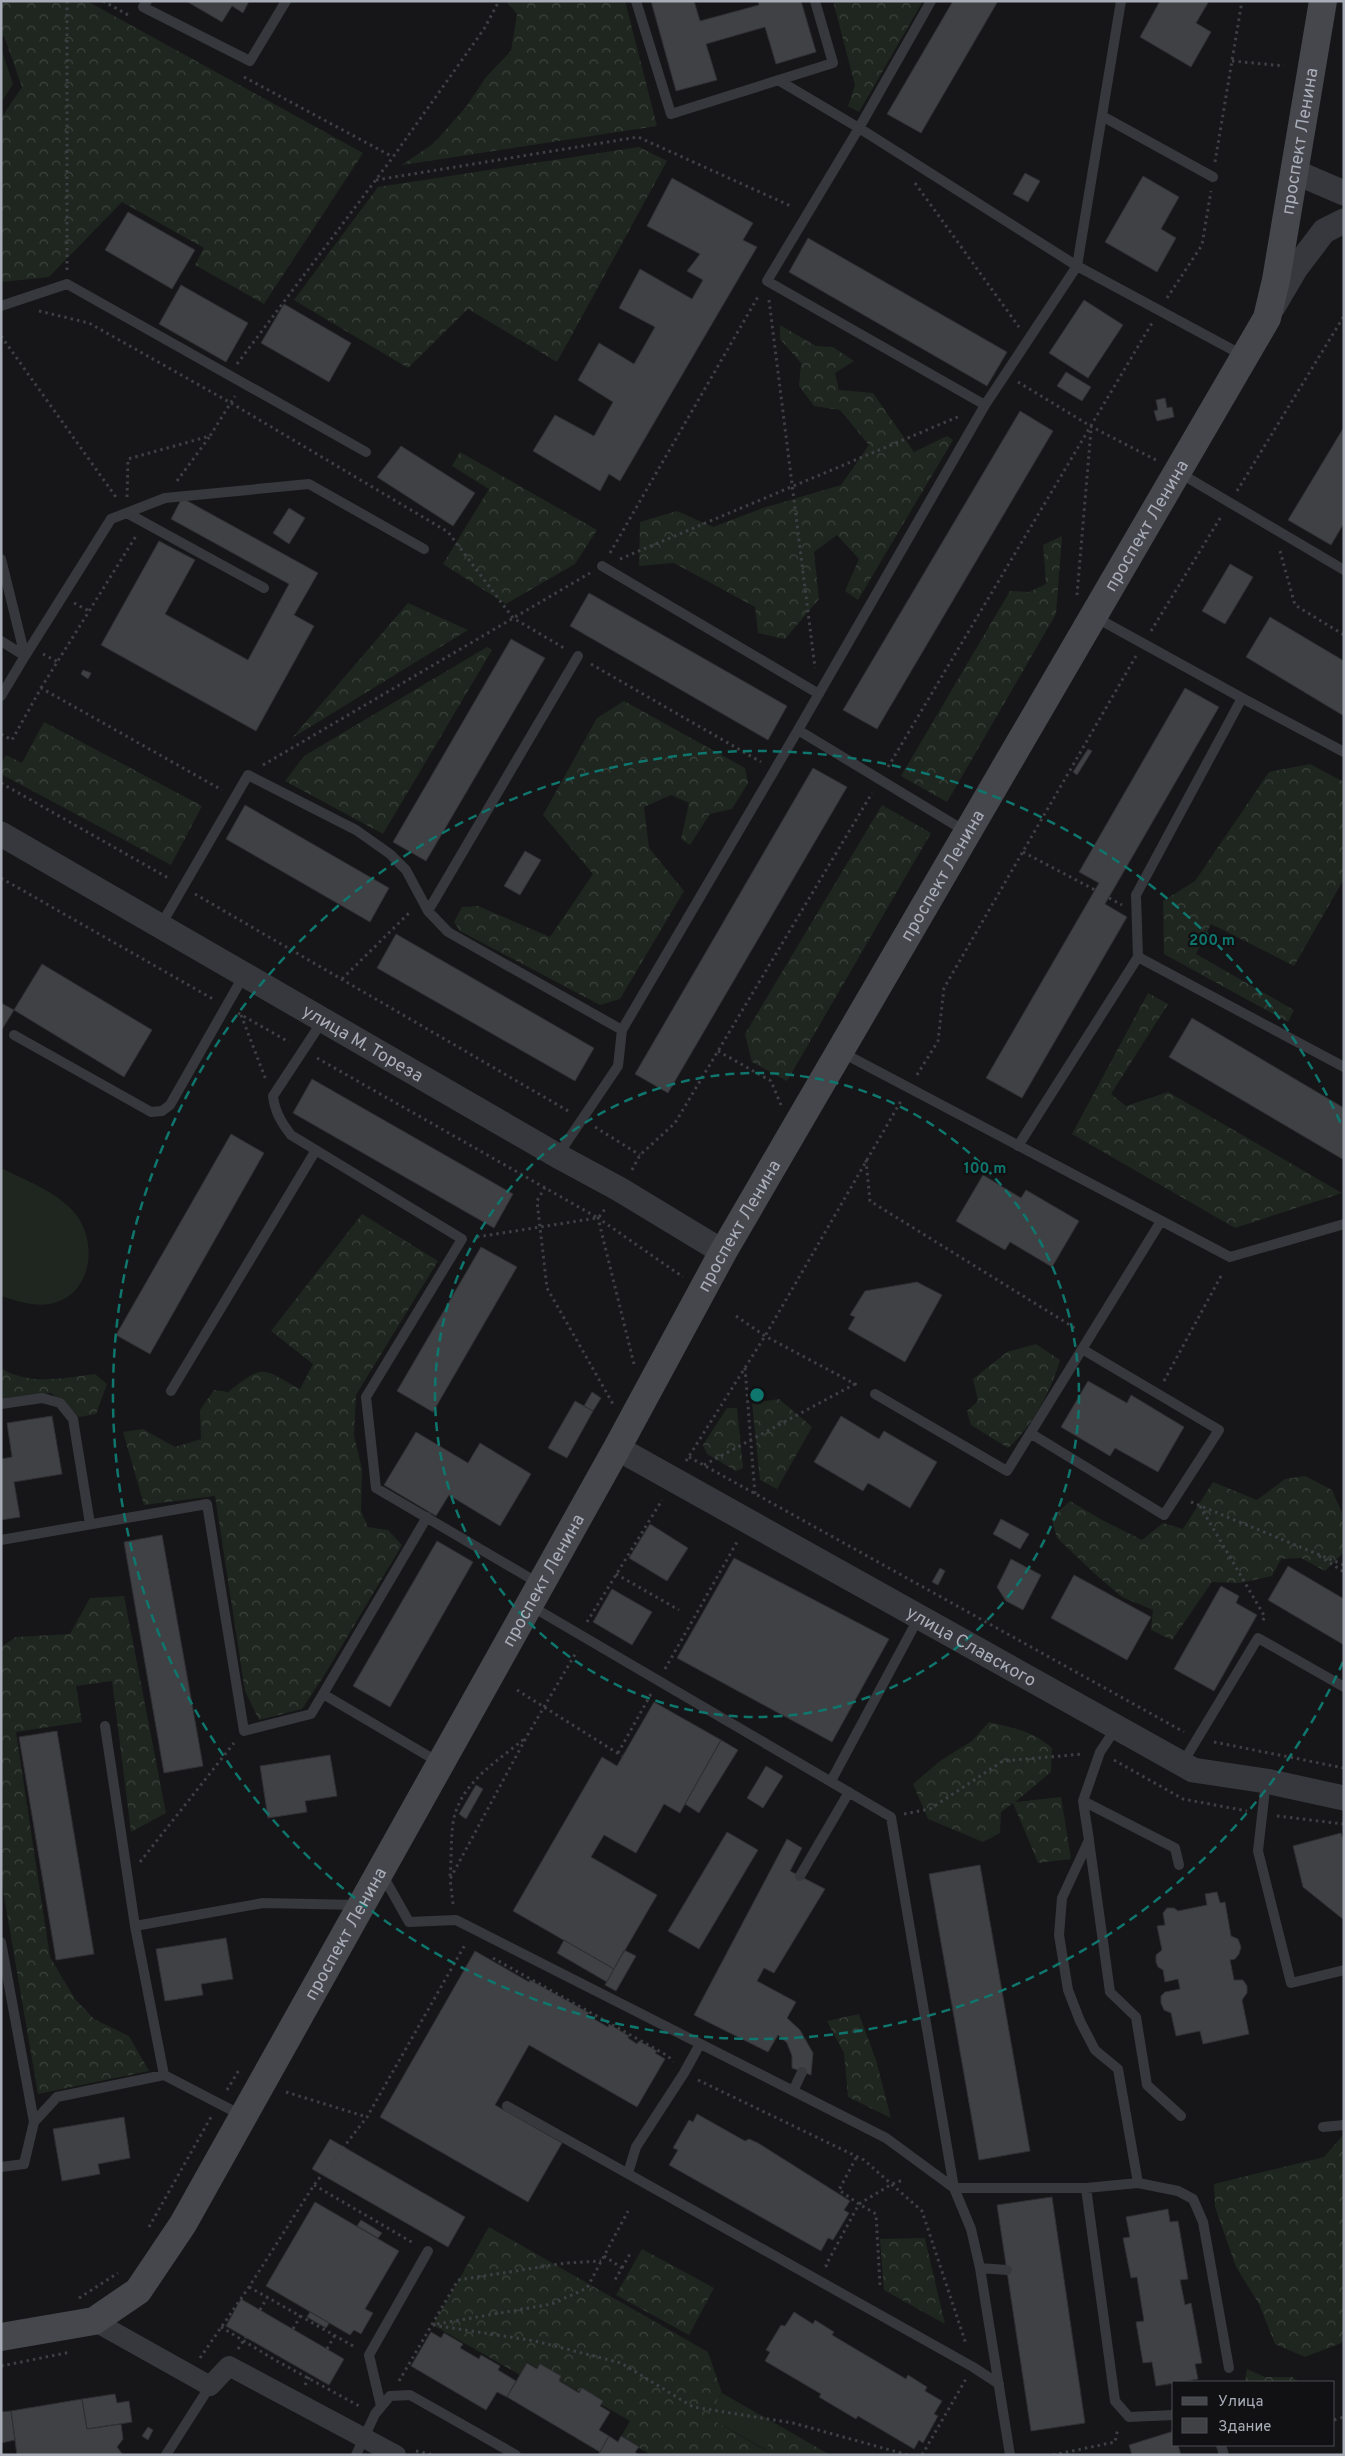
<svg xmlns="http://www.w3.org/2000/svg" width="1345" height="2456" font-family="Overpass,sans-serif">
	<style>
		.grass { fill: #1e261f }
		.forest { fill: url(#forest-crowns) }
		.building { fill: #404145; stroke: #303034 }
		.lines { fill: none; stroke-linecap: round; stroke-linejoin: round }
		.path { stroke: #3d3f44; stroke-width: 3; stroke-dasharray: 2.5 4; stroke-linecap: butt }
		.service { stroke: #37383d; stroke-width: 10 }
		.minor { stroke: #37383d; stroke-width: 20 }
		.tertiary { stroke: #37383d; stroke-width: 25 }
		.secondary { stroke: #45474d; stroke-width: 28 }
		.ring { fill: none; stroke: #0f766e; stroke-width: 2.5; stroke-dasharray: 9 6 }
		.labels { text-anchor: middle; stroke-width: 4.5; stroke-linejoin: round; paint-order: stroke }
		.street-label { font-size: 18px; fill: #a8adb8; stroke: #111113 }
		.centre { fill: #0f766e; stroke: #111113; stroke-width: 2.5 }
		.ring-label { font-size: 15px; text-anchor: middle; font-weight: bold; fill: #0f766e; stroke: #111113; stroke-width: 4.5; stroke-linejoin: round; paint-order: stroke }
	</style>
	<defs>
		<pattern id="forest-crowns" width="20" height="18" patternUnits="userSpaceOnUse" patternTransform="scale(1.25)"><rect width="20" height="18" fill="#1e261f"/><path d="M2 6a3 3 0 1 1 6 0M12 15a3 3 0 1 1 6 0" fill="none" stroke="#3c433d"/></pattern>
	</defs>
	<rect width="100%" height="100%" fill="#161618"/>
	<path class="grass" d="M1,48L13,84L1,103Z
		M1,1168C25,1180 55,1191 73,1211C98,1238 94,1292 54,1303C38,1308 16,1301 1,1296Z
		M722,2393L780,2426L766,2450L708,2417Z"/>
	<path class="forest" d="M1,1H87L363,153L264,304L195,265L204,248L122,202L49,277L1,282V118L22,87L4,36H1Z
		M506,1H625L657,126L402,165L434,143L466,107L486,77L511,51L517,14Z
		M833,1H923L859,112L848,106L855,85Z
		M639,147L667,161L557,362L468,309L408,368L294,300L378,187Z
		M780,325L816,346L833,347L854,361L835,373L839,390L873,393L914,452L947,436L953,440L858,600L845,591L859,559L837,535L814,552L819,599L785,639L758,633L755,607L674,563L639,566L640,522L677,511L713,527L763,508L841,485L869,445L840,410L814,406L799,386L801,363L780,339Z
		M460,452L597,530L575,564L506,604L443,564L489,489L452,466Z
		M1062,536L1056,614L947,802L901,776L1010,591L1029,592L1046,584L1043,545Z
		M408,603L468,630L292,738Z
		M487,647L492,650L383,834L285,781L304,756Z
		M624,701L745,768L748,783L732,809L710,814L690,845L681,839L689,803L671,795L644,807L649,848L684,891L620,999L600,1005L460,931L454,922L462,907L478,906L550,937L593,874L543,815L597,718Z
		M44,722L202,806L171,865L1,774V764L6,755L22,763Z
		M1310,764L1344,782V879L1294,966L1211,924L1196,954L1294,1010L1288,1022L1164,954L1163,901L1195,881L1269,772Z
		M882,805L931,833L787,1081L752,1062L745,1034Z
		M1148,993L1168,1004L1111,1094L1126,1106L1168,1092L1342,1193L1235,1228L1072,1134Z
		M362,1214L438,1261L356,1395L354,1436L362,1469L361,1511L368,1527L388,1530L402,1545L325,1674L302,1709L259,1720L245,1691L215,1496L144,1505L123,1432L143,1429L175,1447L201,1439L200,1410L214,1390L228,1392C266,1362 262,1369 300,1389L313,1364L271,1331Z
		M1036,1344L1060,1360C1051,1391 1032,1427 1008,1448L971,1425L967,1411L978,1401L973,1379L1007,1352Z
		M1,1368C28,1386 64,1378 95,1374L107,1384L96,1414L79,1417L51,1393L1,1400Z
		M779,1399L812,1427L777,1489L760,1480L752,1403Z
		M727,1408H737L743,1468L736,1471L707,1454L703,1445Z
		M1305,1476L1332,1490L1342,1513L1344,1552L1325,1571L1301,1558L1281,1559L1272,1576L1240,1583L1212,1582L1172,1640L1151,1630L1153,1610L1122,1597L1094,1573L1057,1538L1051,1518L1070,1501L1102,1520L1142,1540L1163,1523L1183,1529L1213,1482L1257,1500L1285,1479Z
		M124,1596L166,1813L131,1832L112,1681L76,1686L82,1722L16,1732L50,1957L75,1999L94,2019L129,2036L149,2071L38,2094L1,1879V1647L16,1637L70,1634L90,1598Z
		M989,1722C1013,1728 1033,1731 1052,1748L1051,1772L1015,1802L1061,1797L1071,1859L1038,1863L1013,1803L1001,1812L1000,1833L983,1842L928,1819L913,1784L940,1761L972,1741Z
		M859,2014L876,2060L891,2118L848,2097L844,2053L827,2021Z
		M1344,2134V2342L1305,2357L1275,2344L1259,2304L1236,2267L1215,2207L1214,2184L1324,2157Z
		M489,2227L708,2352L722,2393L708,2417L765,2450L780,2426L830,2455H651L621,2437L630,2421L527,2362L520,2375L433,2325Z
		M925,2238V2239L945,2324L884,2290L880,2239Z
		M642,2249L714,2288L689,2335L616,2295Z
		M1247,2369L1265,2377H1292L1299,2382H1245Z"/>
	<path class="building" d="M186,1H249L243,13L232,6L222,22Z
		M651,1H694L700,21L759,5L758,1H801L816,52L776,64L765,27L706,44L717,80L676,91Z
		M953,1H998L921,133L887,114Z
		M1160,1H1209L1196,23L1211,32L1191,67L1140,37Z
		M1025,173L1040,181L1028,202L1013,194Z
		M1143,176L1179,197L1161,229L1176,238L1157,272L1105,242Z
		M672,178L753,223L743,240L757,247L620,481L609,474L600,491L533,451L555,415L594,436L613,402L578,380L599,343L634,364L655,327L619,308L640,269L692,299L703,280L687,271L700,254L647,226Z
		M128,212L195,250L172,289L105,250Z
		M808,238L1007,352L987,386L789,272Z
		M181,285L248,323L226,362L159,324Z
		M1084,300L1123,325L1088,378L1049,353Z
		M284,304L351,343L329,382L261,343Z
		M1066,372L1091,387L1082,401L1057,386Z
		M1165,398L1167,408L1172,407L1174,417L1157,421L1154,411L1158,410L1156,400Z
		M1020,411L1053,431L877,729L843,710Z
		M1344,427V523L1331,545L1288,520Z
		M401,446L475,493L453,526L377,477Z
		M182,498L318,573L294,615L314,626L256,731L101,645L159,541L195,560L165,614L248,660L289,584L171,519Z
		M289,508L305,518L289,544L273,533Z
		M1230,564L1253,577L1225,624L1202,611Z
		M589,593L787,706L768,740L570,626Z
		M1270,617L1344,661V716L1246,657Z
		M511,639L545,658L426,861L393,842Z
		M83,670L91,673L88,679L81,674Z
		M1185,688L1219,707L1105,904L1127,917L1022,1098L986,1078L1099,883L1079,872Z
		M1088,749L1092,751L1077,775L1073,772Z
		M813,768L847,787L668,1093L635,1074Z
		M245,805L389,888L370,922L226,839Z
		M525,851L541,860L520,895L504,886Z
		M396,934L594,1048L575,1081L377,968Z
		M42,964L152,1030L124,1077L14,1010Z
		M1,1003L14,1010L1,1031Z
		M1192,1018L1344,1108V1160L1169,1057Z
		M312,1079L513,1194L494,1228L293,1113Z
		M231,1134L264,1153L150,1354L116,1335Z
		M983,1175L1021,1198L1026,1190L1079,1221L1052,1267L1010,1242L1005,1250L956,1221Z
		M481,1247L517,1267L433,1412L397,1391Z
		M917,1282L942,1295L905,1362L848,1329L855,1317L850,1315L865,1291Z
		M1088,1381L1127,1403L1131,1395L1184,1427L1158,1472L1115,1448L1110,1456L1061,1427Z
		M592,1392L601,1398L593,1411L584,1406Z
		M575,1401L593,1411L567,1458L548,1448Z
		M52,1416L62,1474L14,1482L20,1517L1,1520V1459L12,1457L7,1423Z
		M841,1416L879,1439L884,1431L937,1462L910,1508L868,1483L863,1491L814,1462Z
		M416,1432L468,1463L480,1443L531,1474L500,1526L449,1495L436,1516L384,1485Z
		M1001,1519L1029,1534L1020,1549L993,1534Z
		M650,1524L688,1548L667,1581L629,1558Z
		M162,1535L203,1766L164,1773L124,1542Z
		M437,1541L473,1562L390,1707L353,1686Z
		M734,1558L889,1639L832,1742L677,1658Z
		M1011,1559L1041,1575L1023,1610L1006,1601L997,1587Z
		M1288,1566L1344,1599V1645L1268,1600Z
		M940,1568L945,1571L938,1585L932,1582Z
		M1074,1575L1151,1617L1127,1660L1051,1618Z
		M1221,1586L1239,1596L1236,1603L1257,1615L1214,1691L1174,1669Z
		M612,1589L652,1612L632,1645L593,1622Z
		M654,1702L721,1740L680,1813L664,1804L636,1853L604,1835L591,1857L657,1895L614,1969L513,1911L602,1757L617,1766Z
		M57,1731L94,1954L56,1960L19,1737Z
		M721,1740L738,1750L699,1813L685,1804Z
		M330,1755L337,1796L305,1801L307,1812L268,1818L260,1766Z
		M766,1766L783,1776L763,1808L747,1798Z
		M476,1785L483,1789L466,1819L459,1814Z
		M727,1832L758,1850L699,1949L668,1931Z
		M1341,1833L1344,1842V1920L1303,1887L1293,1846Z
		M787,1839L802,1848L790,1871L825,1889L774,1973L764,1968L757,1981L796,2002L787,2018L800,2030L813,2053L811,2075L792,2068V2056L787,2043L778,2035L768,2052L694,2015Z
		M980,1865L1030,2151L979,2160L929,1874Z
		M1217,1892L1220,1903L1225,1902L1231,1936L1238,1939L1241,1947L1239,1954L1235,1959L1230,1960L1234,1980H1243L1247,1986V1993L1242,2000L1249,2034L1203,2044L1200,2031L1176,2036L1171,2013L1164,2010L1161,2003V1996L1165,1992L1180,1989L1178,1979L1165,1982L1163,1970L1158,1967L1156,1962V1955L1162,1950L1157,1926L1165,1925L1163,1913L1167,1908H1174L1178,1911L1207,1905L1205,1894Z
		M226,1938L233,1979L201,1984L203,1995L165,2001L156,1949Z
		M564,1940L614,1969L607,1982L557,1953Z
		M624,1950L636,1956L616,1991L605,1985Z
		M475,1951L529,1982L530,1980L589,2013L587,2015L608,2027L609,2024L629,2036L628,2038L637,2044L639,2041L657,2051L655,2053L665,2059L637,2107L529,2045L495,2105L562,2143L528,2202L380,2117Z
		M697,2114L745,2141L749,2139L758,2143L850,2201L844,2210L849,2213L833,2240L828,2238L821,2251L669,2165L678,2150L673,2148L689,2120L693,2122Z
		M124,2117L130,2158L98,2164L100,2174L62,2181L53,2129Z
		M330,2139L465,2217L448,2247L312,2169Z
		M1052,2197L1085,2423L1031,2431L997,2205Z
		M315,2202L399,2251L365,2309L373,2313L361,2334L354,2330L350,2335L266,2286Z
		M1168,2209L1170,2222L1178,2221L1188,2279L1180,2280L1185,2305L1191,2303L1202,2363L1195,2364L1198,2379L1156,2386L1152,2362L1143,2363L1136,2322L1144,2321L1137,2277L1131,2278L1123,2238L1130,2237L1126,2217Z
		M361,2220L382,2233L378,2238L357,2226Z
		M241,2299L344,2359L329,2385L226,2326Z
		M310,2312L329,2323L326,2328L307,2317Z
		M794,2312L813,2324L815,2320L834,2332L832,2335L906,2379L908,2375L927,2387L925,2391L942,2401L934,2414L938,2416L923,2443L919,2440L914,2449L858,2416L856,2419L819,2397L821,2394L765,2361L770,2352L766,2350L781,2325L785,2326Z
		M431,2332L441,2338L444,2333L463,2344L460,2348L479,2359L481,2355L500,2366L498,2370L516,2381L507,2397L497,2392L486,2410L411,2366Z
		M527,2363L537,2369L540,2364L561,2376L559,2381L579,2393L582,2388L603,2401L600,2406L610,2412L599,2430L609,2436L600,2452L507,2397Z
		M115,2394L117,2403L129,2401L132,2422L87,2429L82,2399Z
		M82,2399L87,2429L121,2424L123,2439L117,2447L123,2455H17L11,2411Z
		M11,2411L15,2440L1,2443V2412Z
		M148,2427L153,2430L148,2440L142,2436Z
		M1174,2431V2445H1178L1181,2455H1132L1129,2445Z
		M609,2436L618,2442L621,2436L639,2447L635,2452L639,2455H598Z"/>
	<g class="lines">
		<path class="path" d="M67,1V271
			M103,1L130,16
			M1232,61L1284,66
			M244,77L393,157
			M1215,162L1242,1
			M376,180L638,137L793,207
			M915,183L1019,327
			M1167,298L1202,245L1211,191
			M769,300L815,668
			M39,311L89,323L231,403L448,532L513,618L564,648
			M1,336L118,500
			M237,364L393,157L484,29L499,1
			M1018,382L1092,427L1156,460
			M177,481L210,436
			M1237,491L1344,316
			M127,497L128,459L210,436L235,396
			M1280,551L1295,605L1344,635
			M610,553L759,295
			M620,559L960,416
			M1077,595L1091,430
			M74,603L89,611
			M1151,631L1222,515
			M43,654L58,662
			M591,664L761,762
			M41,688L136,536
			M1,734L12,740L41,688L222,790
			M263,765L590,573
			M888,767L1152,323
			M1,783L170,879
			M1023,852L1095,890
			M1,878L213,999
			M195,894L570,1112
			M1109,898L1122,905
			M342,979L411,911
			M238,1013L289,1042
			M241,1015L266,1080
			M718,1051L771,1081L781,1105
			M317,1058L598,1218L606,1208
			M917,1075L938,1041L944,988L1136,656
			M595,1127L640,1155
			M866,1160L870,1201L1078,1330
			M632,1170L640,1155L675,1123L872,793
			M545,1187L537,1201L547,1288L613,1404
			M477,1237L597,1218
			M736,1316L765,1336L857,1385
			M634,1364L598,1218L683,1277
			M745,1368L755,1494
			M1164,1381L1221,1276
			M689,1457L1184,1732
			M686,1461L765,1336L901,1101
			M704,1465L855,1384
			M1191,1502L1344,1565
			M1200,1506L1265,1617L1261,1623
			M1319,1556L1344,1572
			M616,1574L679,1610
			M587,1622L662,1500
			M665,1669L737,1542
			M517,1690L622,1756
			M1214,1742L1344,1768
			M618,1753L651,1694
			M1114,1760L1183,1799L1247,1811
			M904,1814L930,1809L1003,1761L1083,1754
			M1277,1816L1344,1824
			M140,1862L234,1743
			M450,1876C452,1857 450,1831 455,1814C465,1780 499,1760 524,1739
			M453,1904L450,1879L527,1736L577,1651
			M493,1958L668,2056L673,2062
			M698,2080L864,2160L922,2211L966,2344
			M227,2090L239,2070
			M286,2092L367,2117
			M314,2185L415,2244
			M149,2227L211,2117
			M604,2256L622,2268L613,2283
			M827,2267L826,2265L859,2204L839,2190L857,2156
			M622,2268L631,2252
			M880,2285L876,2214L859,2204L892,2184L903,2180
			M249,2287L355,2347
			M79,2298L118,2273
			M260,2310L268,2296
			M437,2324L552,2304L587,2288L628,2211
			M433,2325L535,2341L621,2363L693,2407L793,2423L908,2455
			M221,2327L275,2360L361,2407
			M293,2329L301,2315
			M238,2349L246,2337
			M327,2349L335,2335
			M200,2358L249,2287L314,2185L367,2117L466,1943
			M1,2366L71,2352
			M399,2381L458,2280L566,2263L601,2261
			M305,2385L311,2374
			M1334,2420L1344,2417
			M416,2451L433,2455
			M922,2455L966,2379
			M1053,2455L1115,2442L1118,2428"/>
		<path class="service" d="M147,1L143,7L250,61L286,1
			M636,1L671,114L833,63L815,1
			M1121,1L1077,266L985,405L767,281L859,128L1077,266L1244,356
			M778,80L859,128L931,1
			M1102,116L1213,177
			M1,306L67,284L366,452
			M1178,472L1344,570
			M127,513L264,588
			M1,559L25,656
			M602,566L819,694
			M1095,617L1242,698
			M1,641L25,656L1,696
			M25,656L111,519L165,498L309,484L424,549
			M798,730L985,405
			M428,911L578,656
			M161,925L248,775L356,830L390,854L406,870L428,911L448,932L622,1030L798,730L965,831
			M1138,957L1344,1067
			M323,1020L273,1096C275,1112 281,1122 291,1135L462,1239L366,1397L376,1488L540,1584
			M14,1035L151,1112L162,1111L170,1105L244,975
			M841,1052L1230,1257L1344,1224
			M1018,1146L1138,957L1136,895L1242,698L1344,752
			M558,1155L618,1066L622,1030
			M171,1391L316,1150
			M875,1394L1007,1471L1161,1221
			M1,1404L42,1398L60,1403L73,1419L90,1524
			M1030,1433L1164,1515L1219,1430L1082,1349
			M1,1540L207,1504L244,1731L311,1714L323,1694L440,1763
			M531,1606L891,1817L954,2188H1086
			M323,1694L427,1517
			M105,1726L135,1926L164,2075
			M1116,1728L1100,1752L1083,1801L1089,1840L1062,1898L1059,1935L1068,1990L1080,2021L1095,2050L1118,2069L1138,2183L1086,2188L1115,2401L1129,2417L1174,2415
			M1182,1764L1258,1638L1344,1687
			M831,1781L919,1617
			M1266,1781L1258,1851L1291,1983L1344,1970
			M1083,1801L1175,1848L1179,1865
			M1089,1841L1110,1992L1136,2017L1147,2085L1181,2116
			M382,1874L409,1922L456,1920L886,2138L954,2188L971,2229L980,2268L1010,2455
			M800,1876L849,1792
			M135,1926L263,1903L359,1905
			M1,1942L34,2122
			M793,2091L802,2072
			M507,2106L973,2367L999,2384
			M1323,2127L1344,2125
			M1,2167L24,2164L34,2122L57,2097L164,2075L243,2116
			M628,2173L636,2147L684,2073L700,2044
			M1138,2183L1178,2191L1193,2199L1203,2222L1229,2368
			M980,2268L1007,2270
			M381,2406L369,2355L428,2251
			M1221,2445L1224,2455
			M166,2455L210,2386
			M356,2455L375,2414L390,2396L410,2395L516,2455"/>
		<path class="minor" d="M94,2321L210,2386L229,2366L396,2455"/>
		<g class="tertiary">
			<path d="M1295,172L1344,193"/>
			<path d="M1273,307L1296,268L1324,231L1344,221"/>
			<path id="s1" d="M1,834L558,1156L619,1189L723,1252"/>
			<path id="s2" d="M617,1448L1193,1770L1266,1781L1344,1798"/>
		</g>
		<path class="secondary" id="s3" d="M1,2337L94,2321L138,2291L183,2224L617,1448L723,1252L1267,318L1276,280L1323,1"/>
	</g>
	<g class="ring">
		<circle cx="757" cy="1395" r="322"/>
		<path d="M1343 1662A644 644 0 1 1 1343 1128"/>
	</g>
	<g class="labels">
		<g class="street-label">
			<text dy="6" stroke="none"><textPath href="#s3" startOffset="2601">проспект Ленина</textPath></text>
			<text dy="6" stroke="none"><textPath href="#s3" startOffset="2181">проспект Ленина</textPath></text>
			<text dy="6" stroke="none"><textPath href="#s3" startOffset="1776">проспект Ленина</textPath></text>
			<text dy="6" stroke="none"><textPath href="#s1" startOffset="418">улица М. Тореза</textPath></text>
			<text dy="6" stroke="none"><textPath href="#s3" startOffset="1371">проспект Ленина</textPath></text>
			<text dy="6" stroke="none"><textPath href="#s3" startOffset="966">проспект Ленина</textPath></text>
			<text dy="6" stroke="none"><textPath href="#s2" startOffset="406">улица Славского</textPath></text>
			<text dy="6" stroke="none"><textPath href="#s3" startOffset="561">проспект Ленина</textPath></text>
		</g>
	</g>
	<circle cx="757" cy="1395" r="8" class="centre"/>
	<g class="ring-label">
		<text x="1212" y="945">200 m</text>
		<text x="985" y="1173">100 m</text>
	</g>
	<rect width="1345" height="2456" fill="none" stroke="#a8adb8" stroke-width="5"/>
	<rect x="1172" y="2381" width="162" height="65" fill="#111113" stroke="#4d4f55"/>
	<rect x="1182" y="2397" width="25" height="8" fill="#45474d" stroke="#4d4f55"/>
	<text x="1218" y="2406" font-size="15" fill="#a8adb8">Улица</text>
	<rect x="1182" y="2418" width="25" height="15" fill="#404145" stroke="#4d4f55"/>
	<text x="1218" y="2431" font-size="15" fill="#a8adb8">Здание</text>
</svg>
